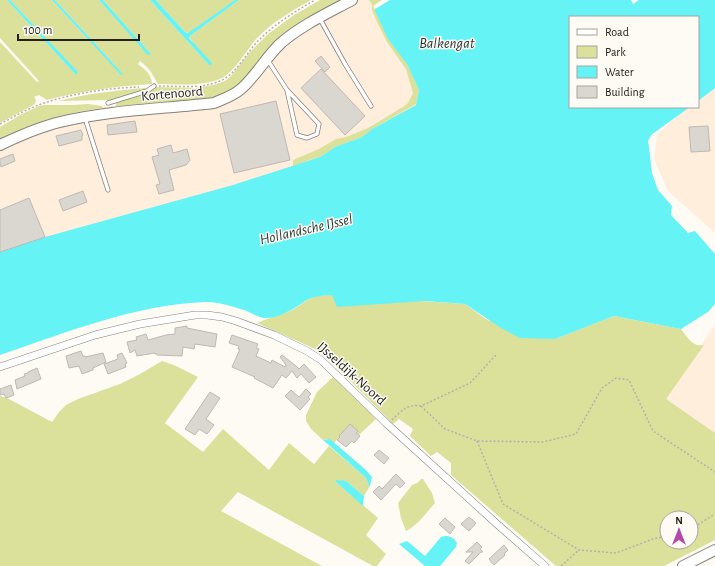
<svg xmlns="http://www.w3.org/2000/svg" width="715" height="566" font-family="'Alegreya Sans',sans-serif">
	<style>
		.industrial { fill: #ffeedc }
		.green { fill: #dbe19a; fill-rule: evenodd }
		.water { fill: #66f3f6 }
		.building { fill: #dad6d0; stroke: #bdb9b4 }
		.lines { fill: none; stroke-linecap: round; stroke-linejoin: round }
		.lane-casing { stroke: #85817c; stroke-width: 5 }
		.street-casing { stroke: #85817c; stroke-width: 8 }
		.secondary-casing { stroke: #85817c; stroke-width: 12 }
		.path { stroke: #b3b1ac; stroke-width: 1.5; stroke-dasharray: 2 2; stroke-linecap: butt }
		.lane { stroke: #fff; stroke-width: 3.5 }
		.street { stroke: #fff; stroke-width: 7 }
		.secondary { stroke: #fff; stroke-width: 10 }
		.labels { text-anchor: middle; stroke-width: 3; stroke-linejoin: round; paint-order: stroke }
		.street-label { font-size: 14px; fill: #22211e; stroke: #fefbf5 }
		.water-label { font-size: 15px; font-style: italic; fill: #1f3737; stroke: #fefbf5 }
	</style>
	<rect width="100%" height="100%" fill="#fefbf5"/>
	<path class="industrial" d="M338,0H370L399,40L439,99L340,156L0,257V138L51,116L100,107L219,95Z
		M715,81V233L668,191L654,159L657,135L687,107H698V97Z
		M715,325V440L662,402Z"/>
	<path class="green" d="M0,0H7L75,74L77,72L10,0H52L86,37L123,74L55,0H99L149,55L150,53L103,0H150L209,65L189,37L190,36L239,0H311C292,11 272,22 256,39C247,50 234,72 222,78C203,87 178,84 158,84C151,72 151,70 140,61L138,64C145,69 152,75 152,84C116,86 82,91 47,100L39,95L34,97L36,100L35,104L0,123V42L37,82L39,81L0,38Z
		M156,0H235L189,33L185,32Z
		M320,0H344L303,23L240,84L226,94L210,99L118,108L116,107V103L123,100L147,93L156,87L196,88L213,85L225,81L231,76L250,52L268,34L294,15Z
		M369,0H382L373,6L401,55L407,64L419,90L416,104L372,129L362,137L335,147L320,157L309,160L293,167V160L319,149L336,139L346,137L368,128L403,107L408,103L413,93L406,69L387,42L377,22L372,10V5Z
		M146,88L144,90L110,100L58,101C87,94 116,90 146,88Z
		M88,104L102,106L103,108C67,112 31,122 0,140V127L22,114L39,106L44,105H74Z
		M333,295L465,304L487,320L555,339L614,316L681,329C688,338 692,347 704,345L666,399L715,433V540L664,566H556L451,475V463L437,452L431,456L410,436L413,429L399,419L393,424L327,357L313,348L257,323C268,318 281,315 292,310C299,307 304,301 311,298C318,295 325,295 333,295ZM667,518H691V542H667Z
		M162,361L174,365L198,377L165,423L203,452L223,429L269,470L289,443L314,464L329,446L366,478L369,486H370L364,496L346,481H335L378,518L366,535L386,554L377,566H373L238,492L221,511L322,566H0V396L7,398L52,422L59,412L66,405L78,399L120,384L140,374Z
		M333,377L376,419L359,435L349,426L334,443L330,439L323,440L311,429L306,421V415L317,392Z
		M421,479H423L432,493L435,503C426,513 418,525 406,531L401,518L398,503L412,485C416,484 419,482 421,479Z"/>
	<path class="water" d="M7,0H10L78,72L77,74H75Z
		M52,0H55L123,74L121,75L86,37Z
		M99,0H103L151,54L149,55L147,54Z
		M150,0H156L185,32L188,33L235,0H239L190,36L189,38L212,63L211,65H209Z
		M390,0H631L633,4L639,0H715V88L698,101V17H570V107H690L651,135L648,141L649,147L652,173L658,190L672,206L671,215L688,233L695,231L715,254V304L708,312L681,329L614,316L555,339L520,338L501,328L465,304L424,301L337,307L332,295C325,295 318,296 311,298C305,300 299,306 293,309C286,313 275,318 267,318C261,319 253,314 247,311C235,307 219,302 206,302C137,304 65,333 0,355V252L45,237L233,185L320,157L335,147L362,137L372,129L416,105L419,90L407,64L388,39L375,11V9Z
		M330,439L366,470L372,477L370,486H369L366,478L323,440Z
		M336,480L346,481L364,496L363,506L335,481Z
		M445,536C451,536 454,538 457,543L456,547L440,566H425L399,544L407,541L425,556L441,537Z"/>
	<path class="building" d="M321,56L330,67L325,72L315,61Z
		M321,69L365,116L345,135L301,88Z
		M276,101L290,160L234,173L220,114Z
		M135,121L137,132L108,135L107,125Z
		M708,126L710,151L691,152L689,127Z
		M81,130L83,135L82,136V140L59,146L56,136Z
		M171,145L173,153L187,149L190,160L186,165L169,170L174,190L159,194L156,185L160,184L152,157L159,155L157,149Z
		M13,154L15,161L1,167L0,163V159Z
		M83,191L87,202L63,211L59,200Z
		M29,198L45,237L0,252V210Z
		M187,326V328L217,334L215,347L195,344L194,349L183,347L182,356L157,355V354H155V353L137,356L135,350L130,353L127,342L137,340L136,337L146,334L148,340L166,335L175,334V328Z
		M232,335L258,344L256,348L259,349L256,356L271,363L272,360L285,367L286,365L280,357L282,355L296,366L299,369L304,364L316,377L309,383L301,374L297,378L292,371L286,378L282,375L273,388L254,378L255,377L232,367L240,349H238L239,346L229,343Z
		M81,351L83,356H85V357L103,353L106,362L93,368V370L82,374L79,366L69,368L66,356Z
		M122,353L127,363L125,364L126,367L108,374L104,364L118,359L117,355Z
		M37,368L41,379L17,389L15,380L25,376L24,374L28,373V372Z
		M11,385L14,395L6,398L4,394L0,395V389Z
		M306,389L311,394L308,397L310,399L300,410L285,396L291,390L299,397Z
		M210,392L220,398L206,419L214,425L207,434L199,429L195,435L185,429Z
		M350,424L358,431L356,433L360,436L354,443L352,441L346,447L337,440L340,437L339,436Z
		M379,450L389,458L384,464L374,455Z
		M396,474L405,483L400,488L396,484L381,500L373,492L379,486L382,489Z
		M469,517L476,523L469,531L461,524Z
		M445,518L455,527L450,534L439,524Z
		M477,542L482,547L480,549L483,552H481L469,564L465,561L473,552H466Z
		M504,545L508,550L504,554L505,555L494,565L489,559Z"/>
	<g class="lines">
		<g class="lane-casing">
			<path id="lane" d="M320,19L345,64L371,106
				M267,59L287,90L319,124L317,134L307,138L297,135L287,90
				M108,103L147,91L154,86
				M85,118L108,190"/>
		</g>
		<g class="street-casing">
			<path id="street" d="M0,367L95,335L140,324L195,315H207L222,317L236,321L274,335L307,351L321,360L387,424L497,524L545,566"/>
		</g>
		<g class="secondary-casing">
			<path id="secondary" d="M0,145C19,136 39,127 60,122C110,110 162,109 214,103C223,99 233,96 241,89C256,76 266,57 281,43C302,25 328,13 352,0
				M683,566L715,550"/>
		</g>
		<path class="path" d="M159,86C179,86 201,89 220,81C237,74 247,51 260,39C276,23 296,11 315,0
			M0,124C12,118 23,111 36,106C67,94 106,88 139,87
			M421,406L445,429L477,441L543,442L576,434L602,388L616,378L629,380L653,431L715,472
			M392,420C400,412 408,403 421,406L470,383L497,354
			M477,441L503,504L579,550L616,553L653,539L667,536
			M691,529L715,514
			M561,566L579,550"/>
		<use href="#lane" class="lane"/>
		<use href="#street" class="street"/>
		<use href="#secondary" class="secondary"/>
	</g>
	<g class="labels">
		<g class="street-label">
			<text transform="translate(172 93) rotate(-5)" y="5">Kortenoord</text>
			<text transform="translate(352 373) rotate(42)" y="5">IJsseldijk-Noord</text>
		</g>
		<g class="water-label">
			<text x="447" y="48">Balkengat</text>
			<text transform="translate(306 229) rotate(-13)" y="5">Hollandsche IJssel</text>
		</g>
	</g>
	<rect x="569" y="16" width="130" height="92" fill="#fefbf5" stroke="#a6a49f"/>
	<rect x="577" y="29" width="20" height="6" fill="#ffffff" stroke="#a6a49f"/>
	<text x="605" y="36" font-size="12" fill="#22211e">Road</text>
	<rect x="577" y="46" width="20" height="12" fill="#dbe19a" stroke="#a6a49f"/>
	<text x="605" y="56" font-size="12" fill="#22211e">Park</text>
	<rect x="577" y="66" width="20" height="12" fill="#66f3f6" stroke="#a6a49f"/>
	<text x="605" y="76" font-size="12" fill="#22211e">Water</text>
	<rect x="577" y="86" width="20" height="12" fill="#dad6d0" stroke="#a6a49f"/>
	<text x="605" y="96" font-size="12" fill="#22211e">Building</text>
	<g transform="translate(679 530)"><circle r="19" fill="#fefbf5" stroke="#a6a49f"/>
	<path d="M0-3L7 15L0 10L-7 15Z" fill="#b549a9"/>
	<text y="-6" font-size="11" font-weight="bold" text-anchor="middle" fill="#22211e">N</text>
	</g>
	<path d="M18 34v6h121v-6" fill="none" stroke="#22211e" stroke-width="2"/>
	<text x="24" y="34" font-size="12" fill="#22211e" stroke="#fefbf5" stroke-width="3" paint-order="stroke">100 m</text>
</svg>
